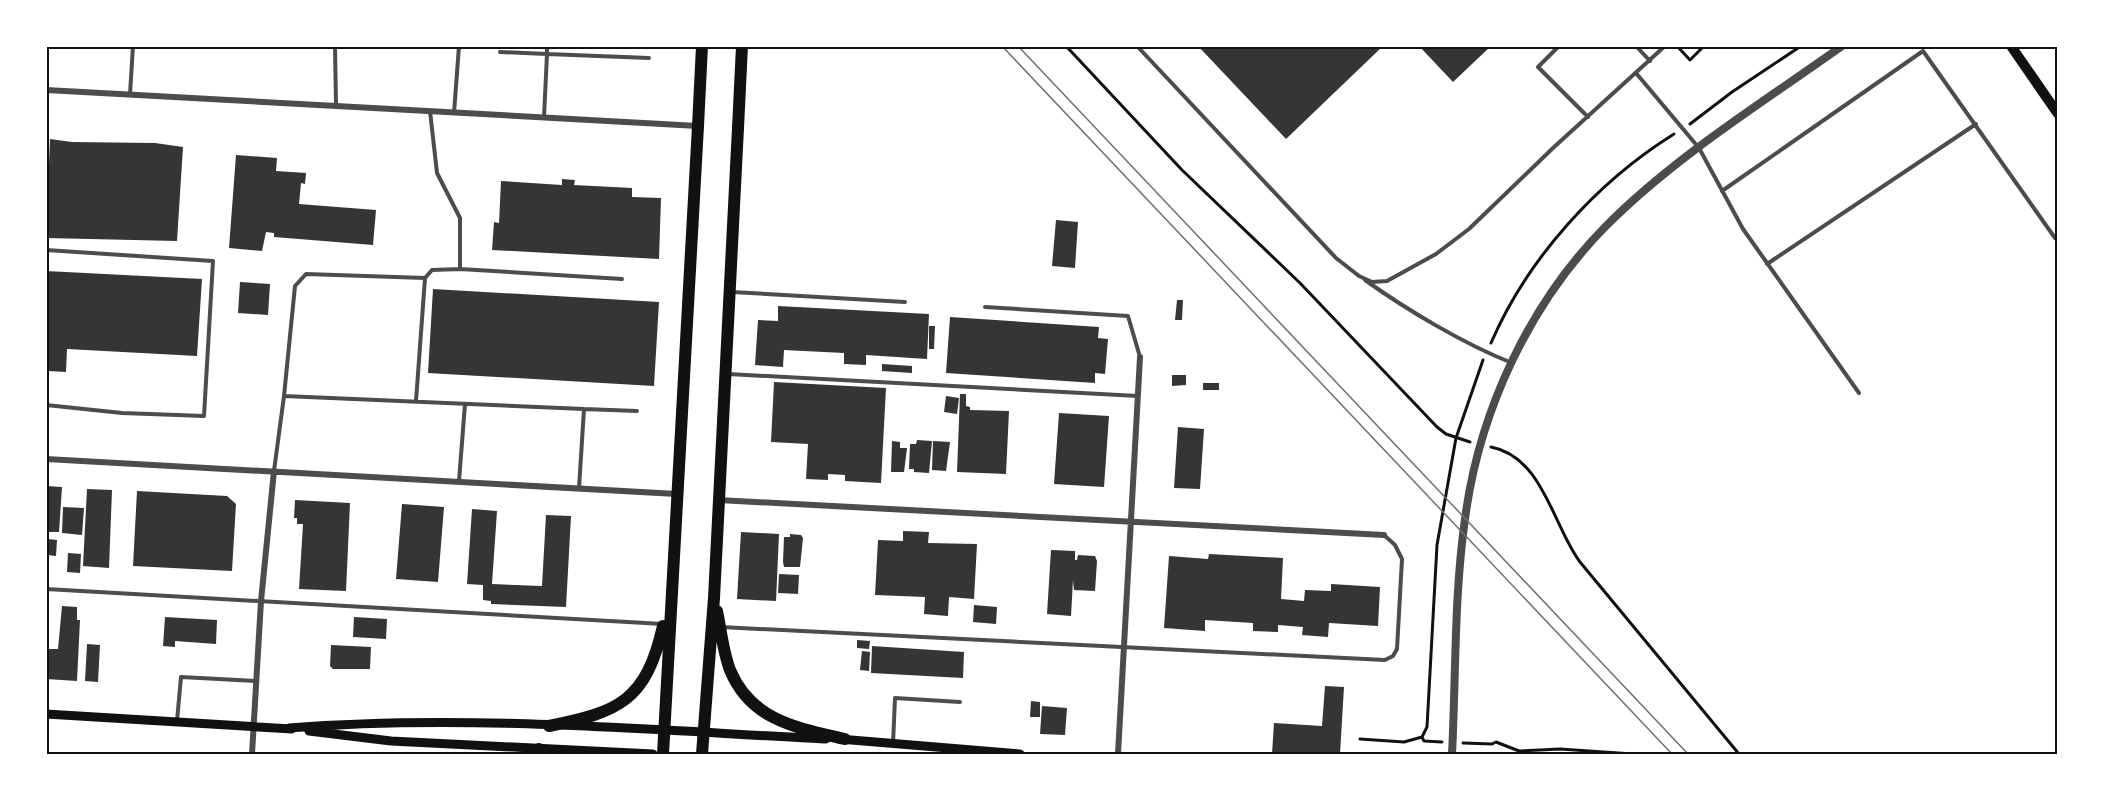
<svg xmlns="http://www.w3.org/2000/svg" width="2104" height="801" font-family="'Public Sans',sans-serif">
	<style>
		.building { fill: #353535 }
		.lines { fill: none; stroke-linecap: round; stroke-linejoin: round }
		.path { stroke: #111; stroke-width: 3 }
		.service { stroke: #4c4c4c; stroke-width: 4 }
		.minor { stroke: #4c4c4c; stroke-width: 6 }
		.tertiary { stroke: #4c4c4c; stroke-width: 8 }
		.secondary { stroke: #111; stroke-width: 9 }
		.primary { stroke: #111; stroke-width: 10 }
		.trunk { stroke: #111; stroke-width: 12 }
		.motorway { stroke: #111; stroke-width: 12 }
		.tram { stroke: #707070; stroke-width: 1.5 }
		.neatline { fill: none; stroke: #111; stroke-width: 2 }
	</style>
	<rect width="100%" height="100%" fill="#fff"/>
	<path class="building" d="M1198,46H1383L1286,139Z
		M1419,46H1491L1453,82Z
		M50,139L72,142L155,143L183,147L177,241L46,238Z
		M236,155L277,158L276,171L306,173L305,184L301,183L299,204L376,210L373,245L274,237V233L266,232L262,251L229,248Z
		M562,179L575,180L574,185L632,188V197L661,198L659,259L492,250L494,222L499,223L501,181L562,185Z
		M1056,220L1078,222L1075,268L1052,266Z
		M46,271L202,279L197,356L67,349L66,372L47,371Z
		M240,282L270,284L268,315L238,313Z
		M433,289L659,302L654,386L428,373Z
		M1177,300H1183L1182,320H1175Z
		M778,306L929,314L927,359L866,355V365L844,364V353L784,350L783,367L755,365L758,320L778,321Z
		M950,317L1099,327L1098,338L1108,339L1105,374L1095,373V383L946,373Z
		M929,326H935L934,349H929Z
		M882,364L912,366V373L882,371Z
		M1172,375H1186V385L1172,386Z
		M774,382L886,388L881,483L845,481V475L828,474V480L806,479L808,444L771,442Z
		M1203,383H1219V390H1203Z
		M960,394H966V406L970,407V410L1009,411L1006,474L957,472Z
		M946,396L959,398L957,414L944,412Z
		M1059,413L1109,416L1104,487L1054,484Z
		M1178,427L1204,429L1200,489L1174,488Z
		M917,440L932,441L929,473L914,472V469H909L910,444H916Z
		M892,441L900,442V448H907L904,472H891Z
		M933,441L950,442L946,471L932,470Z
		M46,486L62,487L59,532H46Z
		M87,489L112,490L109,568L83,566Z
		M137,491L227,496L236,504L232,571L133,566Z
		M295,500L350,503L346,591L299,589L303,524H297V518H294Z
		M402,504L444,507L438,582L396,579Z
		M63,507L84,508L82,535L62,533Z
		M472,509L497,511L492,584L542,586L546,515L571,516L566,607L491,604V601L483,600V585L467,584Z
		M903,531L929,532L928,543L977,544L974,599L949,597L948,616L924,614L925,597L875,595L878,540L903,541Z
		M741,532L779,534L776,601L737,599Z
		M790,534L801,535L803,538L800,567H784L783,562L784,537H790Z
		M48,539L57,540L56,556L47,555Z
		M1051,550L1075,551V560H1077L1078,555L1095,556L1097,561L1095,591L1074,590L1073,580L1071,616L1047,614Z
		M68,553L81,554L80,573L67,572Z
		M1209,554L1283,558L1281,599L1304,601L1305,590L1331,591V584L1380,587L1378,626L1329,623L1328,637L1302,635L1303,627L1278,625V632L1253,631V623L1205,620V631L1164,628L1169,556L1208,559Z
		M779,574L799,575L798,594L778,593Z
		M974,605L997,607L996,624L973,622Z
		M62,606L77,607V620H80L77,681L46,679V649H58Z
		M165,617L217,620L216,644L175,641V647L163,646Z
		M354,617L387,619L386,639L353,637Z
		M857,640L870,641L869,649L857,648Z
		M87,644L100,645L98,682L85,681Z
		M331,645L371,647L370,669H333L330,666Z
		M872,646L964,652L963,678L871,673Z
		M862,651L870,652L869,671L860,670Z
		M1325,686L1344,687L1340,754H1272L1274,723L1322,726Z
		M1031,701L1040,702V717H1030Z
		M1042,706L1067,708L1065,735L1040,734Z"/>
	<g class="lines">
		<path class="path" d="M1066,46L1182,170L1300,283L1437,427L1446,434L1470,442
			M1677,46L1690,60L1704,46
			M1690,124L1732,92L1801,46
			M1491,343C1527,259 1597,182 1674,134
			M1491,447C1543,457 1553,526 1580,562L1739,754
			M1360,739L1404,742L1422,737
			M1442,742L1424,741L1422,737L1427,727L1437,545L1456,438L1483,360
			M1463,743L1492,744L1496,742L1519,751L1560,749L1633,754"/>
		<path class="service" d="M335,46L336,105
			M1137,46L1336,258L1359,276L1372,282L1387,281L1436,254L1469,229L1553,148L1665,46
			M1559,46L1538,67L1588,117
			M1636,46L1650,61
			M500,52L547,54V46
			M1636,73L1699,148L1743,229L1859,393
			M130,94L133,46
			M430,111L437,173L460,218V269
			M454,113L459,46
			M544,117L547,54L649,58
			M1722,191L1923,51L2055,238
			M46,250L213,261L204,416L122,413L46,405
			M1767,264L1976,124
			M425,278L432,270L460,269L622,279
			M1365,280C1407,310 1464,344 1512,363
			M732,292L905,302
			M985,307L1128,316L1140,357
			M728,374L1138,396
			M284,396L295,286L306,274L425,278L416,401
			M584,409L637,411
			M274,471L284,396L584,409L579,488
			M459,481L465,404
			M46,589L663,624
			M721,627L1385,660L1393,656L1397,649L1402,559L1395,545L1384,535
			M177,721L181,677L256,681
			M893,744L895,698L960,702"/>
		<path class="minor" d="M46,90L698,126
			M46,459L677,494
			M718,500L1384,535
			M252,754L261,601L274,471
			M1118,754L1140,357"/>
		<path class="tertiary" d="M1452,754C1456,676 1454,596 1465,519C1479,411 1530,302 1607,225C1676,156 1762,103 1842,46"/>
		<path class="secondary" d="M46,714L292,729
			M289,728C467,714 647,730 826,739
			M309,731L391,741L653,754
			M839,739L1020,754"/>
		<path class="primary" d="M2011,46L2058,114"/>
		<path class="trunk" d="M717,611C721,630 723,652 730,670C751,721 798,728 845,739
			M549,726C619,712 646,701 663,626
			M539,749L549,754
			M663,754L698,126
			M702,754L714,598L738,128"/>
		<path class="motorway" d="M698,126L702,46
			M738,128L742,46"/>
		<path class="tram" d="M1002,46L1672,754
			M1018,46L1688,754"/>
	</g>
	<rect width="2104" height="801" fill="none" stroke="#ffffff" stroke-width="96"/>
	<rect x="48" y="48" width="2008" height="705" class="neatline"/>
</svg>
